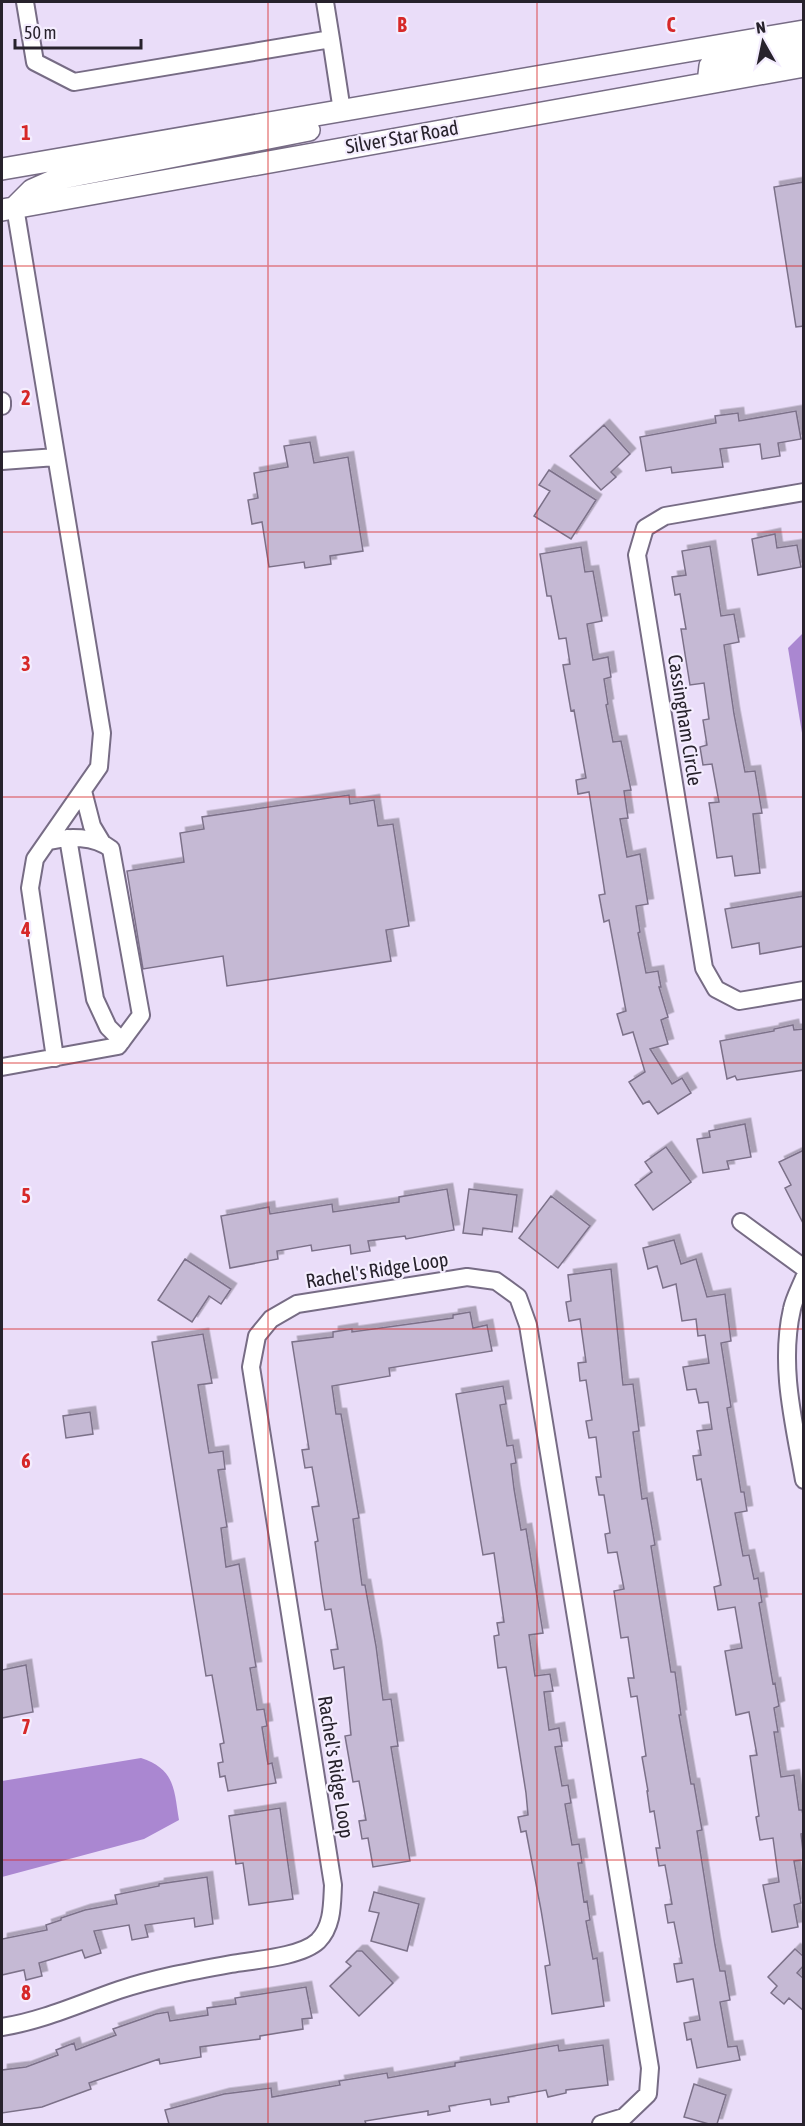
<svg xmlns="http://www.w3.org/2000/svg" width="805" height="2126" font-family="'Asap Condensed',sans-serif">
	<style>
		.water { fill: #aa87d1 }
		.building { fill: #c5b9d4; stroke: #7c7189; stroke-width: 1.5; filter: url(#shadow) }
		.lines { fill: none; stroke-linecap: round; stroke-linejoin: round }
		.minor-casing { stroke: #776c85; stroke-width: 20 }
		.major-casing { stroke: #776c85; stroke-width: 24 }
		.minor { stroke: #fff; stroke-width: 16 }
		.major { stroke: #fff; stroke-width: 21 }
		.grid { fill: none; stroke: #d62828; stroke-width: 1.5; stroke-opacity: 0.55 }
		.labels { text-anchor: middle; stroke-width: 4.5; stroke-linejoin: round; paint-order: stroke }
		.street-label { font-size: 20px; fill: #27222c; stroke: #f4edfe }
		.grid-label { font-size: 20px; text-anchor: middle; font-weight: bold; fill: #d62828; stroke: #f4edfe; stroke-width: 4.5; stroke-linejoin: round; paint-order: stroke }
	</style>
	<defs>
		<filter id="shadow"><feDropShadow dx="5.5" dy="-5.5" stdDeviation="0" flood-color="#0004"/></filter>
	</defs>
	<rect width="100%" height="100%" fill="#eaddf9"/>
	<path class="water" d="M803,633H804L803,739L788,648Z
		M141,1758C175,1769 174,1789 179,1820L144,1839L2,1877V1781Z"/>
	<path class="building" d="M804,182V326L796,327L774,187Z
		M796,411L801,439L778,443L780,456L762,459L760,444L720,449L723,467L672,473L671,467L646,471L640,437L716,423L715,416L738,413L739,421Z
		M604,425L630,454L611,472L616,477L601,490L570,456Z
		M310,442L314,463L348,457L363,551L330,556L331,564L305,568L304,562L269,567L262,522L252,524L248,500L258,498L254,473L288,467L284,446Z
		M549,470L596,500L571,539L534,516L550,491L539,485Z
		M775,534L777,548L797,545L801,567L758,575L752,539Z
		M710,546L721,616L734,614L739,642L724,645L734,714L745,772L755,771L762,813L753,814L760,873L735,876L732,856L717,858L709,803L719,802L712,764L703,765L700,747L707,745L703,720L709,719L704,683L690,685L681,629H686L680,594L675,595L672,577L686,575L682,551Z
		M581,547L585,572L593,571L602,621L587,624L593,660L608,657L611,677L604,679L608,704L606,705L613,742L621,741L631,790L624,791L628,818L620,819L627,857L640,854L648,904L636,906L640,932L638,933L646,973L658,971L661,987H659L668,1017L661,1020L668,1044L650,1049L672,1084L682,1078L691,1093L658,1114L649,1101L643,1104L629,1082L645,1072L633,1032L623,1035L617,1014L626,1011L609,920L604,922L599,895L605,894L589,792L578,794L576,780L586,778L574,710L571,711L563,665L570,664L566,638L559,639L551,596H547L540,554Z
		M349,795L350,804L374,800L378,826L393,824L409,926L386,930L391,961L227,986L223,956L143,969L127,871L184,862L180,833L204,829L202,817Z
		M804,896V946L760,954L759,943L732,948L725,909Z
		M793,1025L794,1030L804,1029V1070L737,1080L735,1076L727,1079L720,1041L774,1031V1029Z
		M745,1124L751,1157L727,1161L729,1169L703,1173L697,1139L710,1137L709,1131Z
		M666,1147L691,1182L653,1210L635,1185L652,1172L645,1162Z
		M804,1150V1225L785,1188L791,1185L779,1162Z
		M447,1189L454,1230L406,1239L405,1236L368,1241L370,1251L351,1254L350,1245L312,1251L311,1245L277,1251L278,1259L230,1268L221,1216L269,1207L270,1214L332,1204L333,1212L399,1202V1197Z
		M469,1189L517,1195L512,1232L483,1228L482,1235L463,1233Z
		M551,1196L590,1226L558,1268L519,1238Z
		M674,1240L681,1264L696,1259L707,1297L725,1294L731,1341L721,1343L731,1407L727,1408L741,1492H744L747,1511L735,1513L743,1556L749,1555L754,1579L758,1578L762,1602L759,1603L773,1684L775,1683L779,1706L774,1708L778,1732H774L781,1777L794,1775L799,1810H802L804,1819V1833L801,1834L804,1860L794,1861L801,1903L794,1905L798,1927L772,1932L763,1885L779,1882L773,1838L760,1840L756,1817L759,1816L750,1756L757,1755L749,1712L736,1715L725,1651L742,1648L735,1607L718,1610L714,1587L721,1585L701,1479L697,1480L693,1456L701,1455L697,1431L712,1429L708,1402L699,1403L696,1389L687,1390L683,1367L709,1363L705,1335L698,1336L696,1319L682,1321L676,1284L663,1288L657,1266L648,1269L643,1248Z
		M185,1259L231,1289L221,1304L209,1296L192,1322L158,1300Z
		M611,1269L623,1385L633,1384L639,1431L633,1432L642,1499L647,1498L655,1545L651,1546L671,1672H675L681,1715H679L691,1784H694L702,1830L697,1831L715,1945L720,1971H725L730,2000L720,2002L728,2047L737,2046L740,2060L697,2068L691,2039L687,2040L684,2023L700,2020L693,1979L677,1982L674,1964L682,1963L674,1922L668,1923L665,1905L672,1904L665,1865L659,1866L656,1848H660L654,1811L650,1812L647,1791H648L642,1757L646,1756L637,1696L631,1697L628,1678H634L628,1637L621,1638L614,1591L624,1589L617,1552L608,1553L605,1534L610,1533L604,1495H599L596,1477H601L596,1437L589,1438L586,1421L592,1420L586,1380L580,1381L578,1363L586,1362L580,1319L569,1321L566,1302L571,1301L568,1275Z
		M470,1312L473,1328L487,1325L492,1351L389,1368L390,1376L332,1386L336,1414H341L359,1518L353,1519L362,1585H365L376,1646L383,1700L391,1699L398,1746L391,1747L410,1861L373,1867L368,1838L362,1839L359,1821L366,1820L359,1781L353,1782L345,1736L351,1735L344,1667L334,1669L331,1650L338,1649L331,1609L325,1610L322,1592L315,1542L318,1541L312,1507L319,1506L312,1467L305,1468L302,1450L309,1449L292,1342L333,1337V1332L352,1329V1332L453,1318V1315Z
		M203,1334L212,1383L198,1385L209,1453L223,1451L225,1469L218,1470L227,1527L221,1528L226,1567L239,1564L256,1667L250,1668L257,1710L264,1709L267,1726L262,1727L268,1764L272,1763L276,1783L228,1791L225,1776L220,1777L218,1763L223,1762L220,1744L224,1743L212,1675L206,1676L152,1342Z
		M503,1386L506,1404L500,1405L507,1446L513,1445L516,1463L511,1464L514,1489L521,1530L526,1529L543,1633L529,1635L535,1676L550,1674L553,1691L544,1692L549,1730L559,1728L562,1746L555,1747L562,1786L568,1785L571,1803L565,1804L572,1845L579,1844L582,1863H578L584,1902L587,1901L590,1920L586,1921L593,1959L597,1958L604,2006L552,2014L545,1966L550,1965L541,1910L526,1831L521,1832L518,1817L528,1815L526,1793L506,1667L498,1668L494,1636L499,1635L497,1623L504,1622L494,1553L483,1555L456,1394Z
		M90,1412L93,1434L66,1438L63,1416Z
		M26,1665L33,1712L2,1718V1670Z
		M280,1808L293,1899L249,1905L243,1863L236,1864L229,1816Z
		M207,1877L213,1924L195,1927L194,1918L145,1925L148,1937L132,1940L129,1925L94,1931L101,1953L85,1958L82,1950L39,1963L42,1976L26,1980L24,1970L2,1975V1939L47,1930L46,1925L61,1920V1918L85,1910L117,1904L115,1895L159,1886V1884Z
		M374,1892L419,1904L407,1951L371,1941L379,1913L369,1911Z
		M795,1949L804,1957V1965L797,1973L804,1979V2011L789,1998L784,2004L771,1993L777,1986L768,1977Z
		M357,1951H362L393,1983L359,2016L330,1986L351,1966L346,1962Z
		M306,1987L312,2018L302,2019L303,2029L260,2036V2039L200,2047L201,2057L160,2064L159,2059L89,2083L91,2089L42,2107L2,2113V2070L26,2067L58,2055L56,2050L74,2043L76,2050L116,2035L113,2029L156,2014L168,2012L170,2021L208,2015L207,2008L236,2004L235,1998Z
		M558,2045L559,2051L603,2045L608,2085L566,2090V2093L548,2097L546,2090L508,2097L509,2102L491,2105L490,2099L449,2106L450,2111L428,2115V2111L365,2121L366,2124H169L165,2110L224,2094L271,2088L272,2097L340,2085L339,2081L387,2073L388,2078L455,2066V2063Z
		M694,2084L726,2095L717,2124H709L684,2117Z"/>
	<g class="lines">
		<g class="minor-casing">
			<path id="minor" d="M25,2L35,62L74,82L331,39L325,2
				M331,39L342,111
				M15,207L102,733L99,767L35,859L30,888L55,1058
				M2,401V406
				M2,461L56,457
				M804,492L665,516L645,528L637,555L704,968L716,989L739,1001L804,990
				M83,791L92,826L101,841
				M68,838L95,999L108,1027L122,1041
				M2,1067L118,1046L141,1015L111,849C95,836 68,836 49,841
				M741,1222L804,1268
				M804,1278C800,1288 794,1299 792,1309C779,1366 794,1423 804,1480
				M2,2027C42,2021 81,2003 119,1990C155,1978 193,1971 231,1964C254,1960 301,1957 318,1941C333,1926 332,1904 333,1885L251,1367L257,1336L271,1319L297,1304L467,1277L496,1281L518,1297L528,1325L650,2068L648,2094L624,2117L601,2124"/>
		</g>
		<g class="major-casing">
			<path id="major" d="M708,83L710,66L804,51
				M2,169L804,31
				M15,207L32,190L57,179L309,130
				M2,210L804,66"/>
		</g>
		<use href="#minor" class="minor"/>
		<use href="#major" class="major"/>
	</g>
	<path class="grid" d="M268,2V2124M537,2V2124M2,266H804M2,532H804M2,797H804M2,1063H804M2,1329H804M2,1594H804M2,1860H804"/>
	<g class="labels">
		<g class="street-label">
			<text transform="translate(402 137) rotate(-10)" y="7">Silver Star Road</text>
			<text transform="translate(685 720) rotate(81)" y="7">Cassingham Circle</text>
			<text transform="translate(377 1270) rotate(-9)" y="7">Rachel's Ridge Loop</text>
			<text transform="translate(336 1767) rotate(81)" y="7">Rachel's Ridge Loop</text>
		</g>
	</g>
	<g class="grid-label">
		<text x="402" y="32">B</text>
		<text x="671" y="32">C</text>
		<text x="26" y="140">1</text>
		<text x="26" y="405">2</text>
		<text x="26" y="671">3</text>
		<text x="26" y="937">4</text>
		<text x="26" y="1203">5</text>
		<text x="26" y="1468">6</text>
		<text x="26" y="1734">7</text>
		<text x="26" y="2000">8</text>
	</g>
	<rect width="805" height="2126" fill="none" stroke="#27222c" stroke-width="6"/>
	<g transform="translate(763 42) rotate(351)" stroke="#f4edfe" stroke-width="4.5" paint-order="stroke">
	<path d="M0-4.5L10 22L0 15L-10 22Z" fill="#27222c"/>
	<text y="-9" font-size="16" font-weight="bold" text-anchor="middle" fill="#27222c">N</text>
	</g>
	<path d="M15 39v9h126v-9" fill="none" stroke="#27222c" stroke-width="3"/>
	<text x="24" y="39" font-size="18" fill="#27222c" stroke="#f4edfe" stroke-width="4.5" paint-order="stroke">50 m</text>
</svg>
